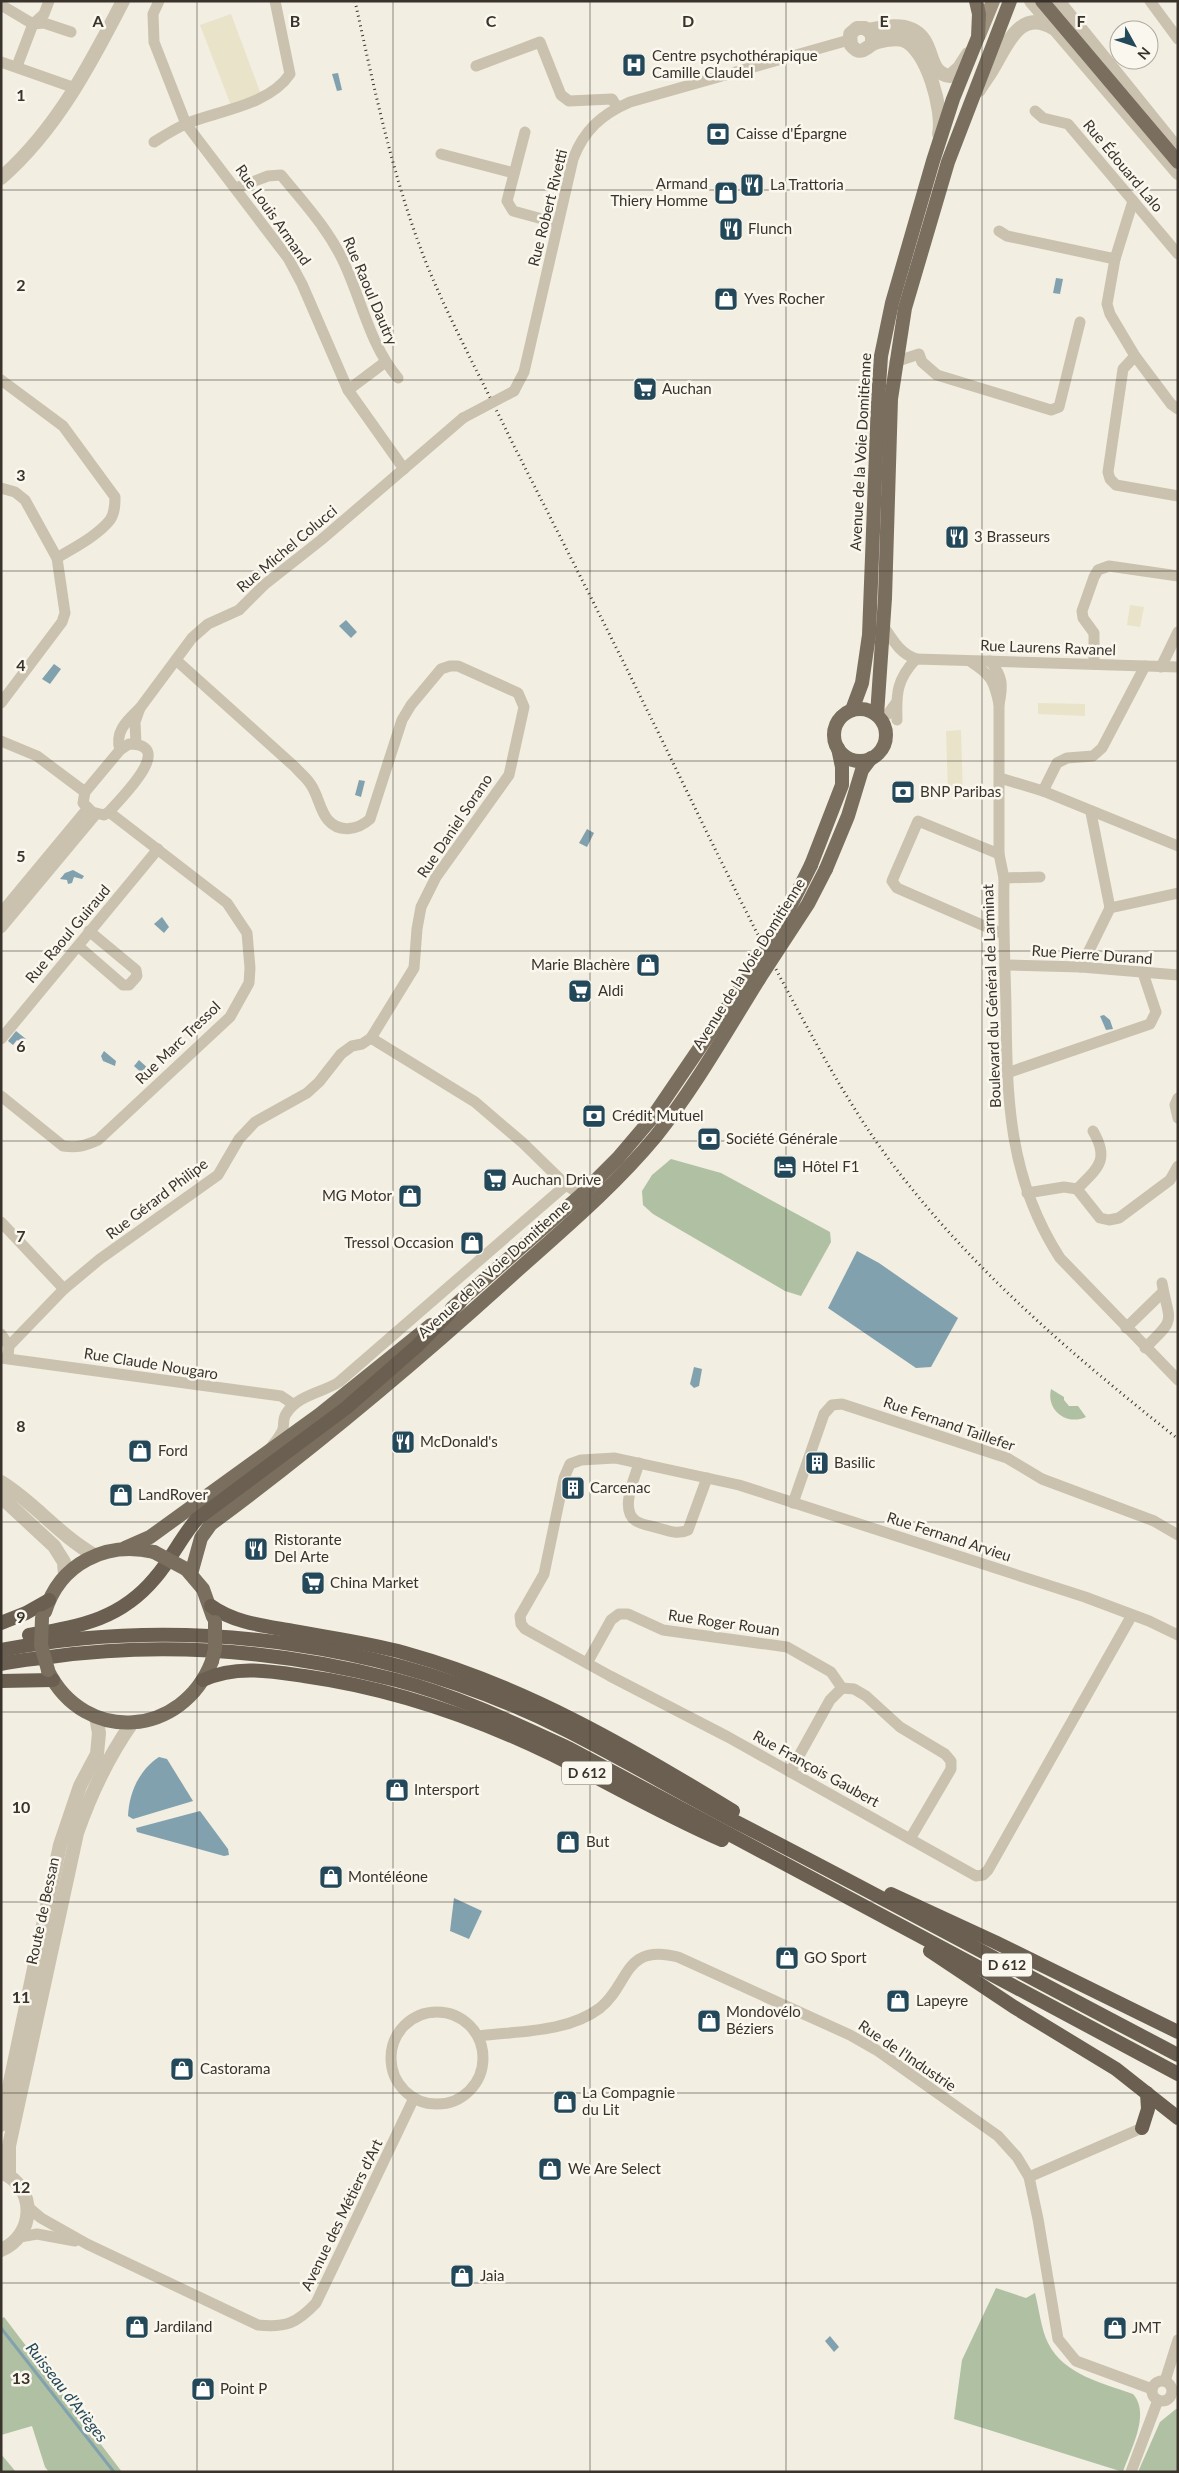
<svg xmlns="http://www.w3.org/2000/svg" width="1179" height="2473" viewBox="0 0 1179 2473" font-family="Lato,sans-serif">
	<rect width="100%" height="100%" fill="#f2eee1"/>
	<g fill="#afc1a2">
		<path d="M671,1159l50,14 109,59 1,10 -30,54 -16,-5 -132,-77 -10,-9 -1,-14 10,-16z"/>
		<path d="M1051,1389l13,8v3l5,6h9l8,11c-20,9 -40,-7 -35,-28z"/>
		<path d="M996,2288l30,10 9,-5c4,15 6,36 13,50 16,32 55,40 85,51 18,20 -3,56 -10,78l-169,-53 8,-59z"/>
		<path d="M4,2317l118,155h-73l-4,-5 -13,-41 -31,9v-116z"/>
		<path d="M1176,2409h2v63h-40l22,-50z"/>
		<path d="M1,2454l15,18h-15z"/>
	</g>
	<g fill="#e9e3ca">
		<path d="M231,14l31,83 -30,11 -32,-83z"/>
		<path d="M1130,605l14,2 -4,20 -13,-2z"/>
		<path d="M1038,703l47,1v12l-47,-2z"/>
		<path d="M961,730l1,35 1,33 -15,-6 -2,-61z"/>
	</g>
	<g fill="#82a1ae">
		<path d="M338,73l4,17 -5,1 -5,-17z"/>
		<path d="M1056,278l7,1 -3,15 -7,-1z"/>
		<path d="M346,620l11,12 -6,6 -12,-12z"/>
		<path d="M54,664l7,5 -11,15 -8,-5z"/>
		<path d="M359,780l6,1 -4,16 -6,-2z"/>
		<path d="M587,829l7,4 -7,14 -8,-4z"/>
		<path d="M73,870l11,6 -2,3 -8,-2 -2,6 -4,1 -1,-4 -7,-1 5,-6z"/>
		<path d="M162,917l7,10 -5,6 -10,-9z"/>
		<path d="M1104,1015l6,5 3,9 -7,1 -6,-14z"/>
		<path d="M16,1031l10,8 -4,5 -5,-4 -4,5 -5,-4z"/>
		<path d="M104,1051l12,10 -1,5 -12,-5 -2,-5z"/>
		<path d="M139,1060l12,11 -5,6 -12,-11z"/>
		<path d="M857,1251l22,12 79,55 -27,49 -15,1 -88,-60z"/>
		<path d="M694,1367l8,2 -3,17 -5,2 -4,-4z"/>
		<path d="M159,1757l8,2 26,42 -60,18 -5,-3c1,-23 11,-46 31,-59z"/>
		<path d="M200,1811l28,38 1,6 -5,1 -87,-24 -1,-4z"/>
		<path d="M454,1898l28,13 -13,28 -19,-8z"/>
		<path d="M830,2336l9,11 -5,5 -9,-11z"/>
	</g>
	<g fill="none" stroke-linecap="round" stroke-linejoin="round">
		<path stroke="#82a1ae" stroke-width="3" d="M1,2328l113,144"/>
		<g stroke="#cac2ae" stroke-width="11">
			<path d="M159,1l-6,13 1,28 32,82 102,134 14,26 46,106 56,79"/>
			<path d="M1150,1l28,38"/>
			<path d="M1,5l32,19 11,-1 27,9"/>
			<path d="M1,62l74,26"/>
			<path d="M17,66l16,-42 11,-10 5,-13"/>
			<path d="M476,66l64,-24 21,53 8,6 43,-2 5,8"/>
			<path d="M1035,111l8,7 25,6 110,130"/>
			<path d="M525,132l-18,69 6,10 44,12"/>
			<path d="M154,142c11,-7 22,-14 34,-19 33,-13 81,-18 102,-49l-15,-73"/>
			<path d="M441,154l73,19"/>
			<path d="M236,188l32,-12 13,-1c24,29 49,56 64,90 17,37 26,82 53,113"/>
			<path d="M1133,201l-18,58 -8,45 3,10 25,42 36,48 7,5"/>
			<path d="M999,231l8,5 108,23"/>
			<path d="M1135,356l-12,13 -15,103 2,7 6,6 62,11"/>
			<path d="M895,362l24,-8 3,8 15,13 114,35 8,-3 21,-85"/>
			<path d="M1,380l62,46 52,71c0,7 0,16 -5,23 -13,16 -35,27 -53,38"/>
			<path d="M348,390l36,-27"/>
			<path d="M514,391l10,-19 49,-213c11,-29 29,-45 57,-57l219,-62"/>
			<path d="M1,488l14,4 10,8 32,58 8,55 -3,9 -61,81"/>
			<path d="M884,627c10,15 16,26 32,32"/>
			<path d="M176,660l119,107c5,6 12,11 16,18 7,10 9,26 17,35 12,14 31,9 42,-1l32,-99 9,-15 30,-36 9,-3h8l60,27 6,14 -15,68 -73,102 -15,30 -4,22 -3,39 -43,70"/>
			<path d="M971,662c20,13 23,18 28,42 4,-18 4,-28 -9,-43"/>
			<path d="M1094,664v-31l-11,-15 -1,-7 12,-34 4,-7 11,-4 69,10"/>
			<path d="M1161,667l17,-35"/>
			<path d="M999,704v150l5,24c-1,43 1,86 2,129 1,92 2,171 54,251l118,122"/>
			<path d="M140,708l52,-70 16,-14 31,-14 25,-25 57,-45 142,-122"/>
			<path d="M880,718l8,-4 8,-11"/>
			<path d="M897,720c-1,-27 0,-41 19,-61l262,8"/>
			<path d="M1,741l36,15 48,36"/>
			<path d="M129,744c49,0 -10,56 -20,68l-5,3 -12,-3 -9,-9 2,-11 35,-42z"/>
			<path d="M120,750c-6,-19 8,-30 20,-42l-5,14 1,22"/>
			<path d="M1000,778l43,13 135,55"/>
			<path d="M1043,791l14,-28 10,-5 26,-2 9,-8 43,-82"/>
			<path d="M1091,813l19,95"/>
			<path d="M999,854l-81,-33 -26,60 5,7 106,46"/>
			<path d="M1004,878l36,-1"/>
			<path d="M1,913l87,-105"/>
			<path d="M1,928l95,-114"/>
			<path d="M78,946l45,39h6l8,-9 -1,-6 -47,-39"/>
			<path d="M1005,965l76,2 97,8"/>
			<path d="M1081,967l29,-59 68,-15"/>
			<path d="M1,1039l157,-190"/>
			<path d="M1007,1073l143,-49 6,-12 -13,-39"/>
			<path d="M1,1096l62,50c14,2 22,0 35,-6l132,-123 19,-34 1,-15 -3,-35 -20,-30 -118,-91"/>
			<path d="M1178,1098l-3,7 3,13"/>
			<path d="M1077,1189c21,-21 33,-29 16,-58"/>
			<path d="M1027,1193l37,-6 13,2 23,29 9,2 10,-2 51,-38 8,-14"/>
			<path d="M1,1222l63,67"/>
			<path d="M1126,1328l37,-36"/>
			<path d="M1,1334l8,12"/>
			<path d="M1145,1348c33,-32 24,-24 17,-65"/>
			<path d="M8,1357l1,-11 55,-57 36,-30 118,-84 21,-36 16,-17 52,-29 12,-11 22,-28 11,-8 10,-2 9,-6 104,64 48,41 43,42"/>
			<path d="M1,1358l280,38 12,8"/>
			<path d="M272,1446c4,-5 9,-11 11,-17 1,-5 0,-11 3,-15 11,-19 36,-21 53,-32l227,-197 15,10"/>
			<path d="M639,1463c-4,15 -20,47 -3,58 6,4 16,5 22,7 11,3 20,7 30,2l19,-52"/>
			<path d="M793,1503l31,-89 8,-9 10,-1 165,54 35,21 112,42 24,14"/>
			<path d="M1132,1615l-144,255 -5,5 -7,1 -248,-139 -118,-61 -85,-47 -4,-5 -1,-8 24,-42 20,-96 6,-14 11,-4 34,-2 124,27 346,112 64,24 29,14"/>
			<path d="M587,1663l24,-43 8,-6h9l35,16 124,17 44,25 11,16 12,1 12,7 34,31 45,27 6,7v8l-41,70"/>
			<path d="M790,1772l40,-72 12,-12"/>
			<circle cx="437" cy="2058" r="46"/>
			<path d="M479,2036c38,-5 88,-3 121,-28 30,-24 23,-65 78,-51l172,78 28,16 120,85 19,21 12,20 9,42 20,120 18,22 76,28"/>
			<path d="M1029,2177l113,-49"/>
			<path d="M28,2207l13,11 46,26 171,81c28,3 39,-2 58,-22l98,-205"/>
			<path d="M20,2237l17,-3 38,7"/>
			<path d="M1165,2381l13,-41"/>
			<circle cx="1162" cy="2391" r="10"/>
			<path d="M1131,2472l27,-72"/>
		</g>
		<g stroke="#cac2ae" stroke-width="14">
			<path d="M1031,1l147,172"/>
			<path d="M1058,1l120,149"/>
			<path d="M868,30c13,-2 30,-7 43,-1 26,11 14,44 39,47l9,-8 9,-14"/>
			<path d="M872,44v-10l-7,-6h-8l-7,6 1,11c9,11 13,4 22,-1 7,-4 23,-6 30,-4 24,8 41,72 36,94"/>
			<path d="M979,90c4,-7 9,-13 13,-20 14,-22 27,-63 61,-42"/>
			<path d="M1,178c55,-48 89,-113 122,-177"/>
			<path d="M1,1482c34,21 58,53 93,73"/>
			<path d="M1,1497l53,49 10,16 1,13"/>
			<path d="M1,2125l59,-280 20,-59 17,-32 2,-21 -3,-16"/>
			<path d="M9,2176v-30l68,-313c14,-40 31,-76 55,-110"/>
			<path d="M1,2250c34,-14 36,-62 2,-77"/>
		</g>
		<path stroke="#9e927f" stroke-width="14" d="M979,35l14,-34"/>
		<g stroke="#7a6e5e" stroke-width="14">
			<path d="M1042,1l136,161"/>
			<circle cx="860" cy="735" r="26"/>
			<path d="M852,710l10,-27 7,-48 9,-234 3,-45 11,-53 41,-142 20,-62 25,-62 1,-23 -3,-13"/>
			<path d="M877,715l8,-117 6,-199 14,-91 43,-146 62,-161"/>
			<path d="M811,865l31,-80v-18l-4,-19"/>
			<path d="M826,869l22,-53 14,-46 9,-12"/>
			<path d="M452,1308l129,-113 37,-37 34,-40 98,-144"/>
			<path d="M125,1548l25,-11 169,-122 112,-90"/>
			<path d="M186,1569l17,20 10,28"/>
			<path d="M191,1574l10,-36 10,-14c104,-77 203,-160 299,-247 50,-45 103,-89 146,-141 39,-49 70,-104 103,-157"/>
			<path d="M45,1612c15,-49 61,-71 109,-60"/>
			<path d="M48,1671c37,74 135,66 164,-10"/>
		</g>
		<g stroke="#6a5f50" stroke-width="14">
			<path d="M211,1606c23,17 55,20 82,25 38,7 76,12 112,22 119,33 224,94 328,158"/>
			<path d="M1,1623l25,-10 23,-13"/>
			<path d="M29,1635c51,-9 91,-15 126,-57 16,-18 26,-41 42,-59l149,-111 71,-62 43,-44"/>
			<path d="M1,1650c190,-36 394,-7 567,81 59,30 116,64 174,94 146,75 290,154 436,230"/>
			<path d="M1,1664c16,-4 33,-5 49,-7 115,-16 233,-6 346,23 59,15 116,42 172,68l610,326"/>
			<path d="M203,1680c33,-15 66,-9 101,-4 86,12 171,41 249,79 56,28 111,60 169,85"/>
			<path d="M1,1681l52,-1"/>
			<path d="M891,1894l104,48 183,90"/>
			<path d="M930,1951l84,56 102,62 62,49"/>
			<path d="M1142,2128l6,-19 -1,-16"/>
		</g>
		<path stroke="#39332c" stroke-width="3" stroke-dasharray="1 4" stroke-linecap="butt" d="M355,1c20,91 39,183 74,269 24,57 54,112 81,168 47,93 95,186 141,280 45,91 88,183 136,272 36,67 73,135 121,194 78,98 172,177 270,255"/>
		<path stroke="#cac2ae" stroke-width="11" d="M463,418l51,-27"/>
		<g stroke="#7a6e5e" stroke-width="14">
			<path d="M750,974l31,-49 30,-60"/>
			<path d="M759,979l49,-75 18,-35"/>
			<path d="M154,1552l30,16"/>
			<path d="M42,1618l-1,27 7,25"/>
			<path d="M212,1661l3,-12v-27"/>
		</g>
	</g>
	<path fill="none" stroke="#39332c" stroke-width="1" stroke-opacity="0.55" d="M197,1v2471M393,1v2471M590,1v2471M786,1v2471M982,1v2471M1,190h1177M1,380h1177M1,571h1177M1,761h1177M1,951h1177M1,1141h1177M1,1332h1177M1,1522h1177M1,1712h1177M1,1902h1177M1,2093h1177M1,2283h1177"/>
	<defs>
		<g id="hospital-square" transform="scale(1.25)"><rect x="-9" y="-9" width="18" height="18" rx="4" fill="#234859" stroke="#faf7ee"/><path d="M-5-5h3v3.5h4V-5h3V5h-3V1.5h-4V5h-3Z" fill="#fff"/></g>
		<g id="bank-square" transform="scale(1.25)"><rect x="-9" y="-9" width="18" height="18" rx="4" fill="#234859" stroke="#faf7ee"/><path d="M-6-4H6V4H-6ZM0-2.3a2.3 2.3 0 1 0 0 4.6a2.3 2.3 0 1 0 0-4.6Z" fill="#fff"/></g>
		<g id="restaurant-square" transform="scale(1.25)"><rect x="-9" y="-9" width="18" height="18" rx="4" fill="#234859" stroke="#faf7ee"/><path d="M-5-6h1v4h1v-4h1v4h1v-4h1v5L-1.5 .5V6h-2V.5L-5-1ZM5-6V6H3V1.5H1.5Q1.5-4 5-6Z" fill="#fff"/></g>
		<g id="shop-square" transform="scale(1.25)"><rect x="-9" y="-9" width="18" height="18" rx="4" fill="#234859" stroke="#faf7ee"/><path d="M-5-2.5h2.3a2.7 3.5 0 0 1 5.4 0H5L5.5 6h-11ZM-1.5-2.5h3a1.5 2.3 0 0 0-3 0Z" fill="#fff"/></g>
		<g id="supermarket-square" transform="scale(1.25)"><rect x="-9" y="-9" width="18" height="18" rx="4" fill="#234859" stroke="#faf7ee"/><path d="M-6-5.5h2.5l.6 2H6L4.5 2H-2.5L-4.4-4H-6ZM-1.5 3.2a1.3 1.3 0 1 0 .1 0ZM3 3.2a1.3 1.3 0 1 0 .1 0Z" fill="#fff"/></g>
		<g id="hotel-square" transform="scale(1.25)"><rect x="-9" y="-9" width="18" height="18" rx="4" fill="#234859" stroke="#faf7ee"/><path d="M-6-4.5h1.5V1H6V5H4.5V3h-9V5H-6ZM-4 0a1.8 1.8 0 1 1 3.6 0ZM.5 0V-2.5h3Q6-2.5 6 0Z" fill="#fff"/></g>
		<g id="building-square" transform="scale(1.25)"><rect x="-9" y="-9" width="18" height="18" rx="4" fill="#234859" stroke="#faf7ee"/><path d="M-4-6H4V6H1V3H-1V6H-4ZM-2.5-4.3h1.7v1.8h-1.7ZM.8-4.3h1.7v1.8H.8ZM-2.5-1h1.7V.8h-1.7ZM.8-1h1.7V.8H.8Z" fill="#fff"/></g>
	</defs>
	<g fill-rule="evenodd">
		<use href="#hospital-square" x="634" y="65"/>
		<use href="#bank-square" x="718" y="134"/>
		<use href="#restaurant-square" x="752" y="185"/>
		<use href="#shop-square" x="726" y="193"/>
		<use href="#restaurant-square" x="731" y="229"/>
		<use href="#shop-square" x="726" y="299"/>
		<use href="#supermarket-square" x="645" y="389"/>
		<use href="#restaurant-square" x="957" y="537"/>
		<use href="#bank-square" x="903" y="792"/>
		<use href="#shop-square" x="648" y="965"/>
		<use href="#supermarket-square" x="580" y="991"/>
		<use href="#bank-square" x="594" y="1116"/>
		<use href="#bank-square" x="709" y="1139"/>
		<use href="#hotel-square" x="785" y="1167"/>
		<use href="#supermarket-square" x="495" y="1180"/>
		<use href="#shop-square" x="410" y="1196"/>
		<use href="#shop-square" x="472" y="1243"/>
		<use href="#restaurant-square" x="403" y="1442"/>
		<use href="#shop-square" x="140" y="1451"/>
		<use href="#building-square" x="817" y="1463"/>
		<use href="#building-square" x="573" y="1488"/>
		<use href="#shop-square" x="121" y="1495"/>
		<use href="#restaurant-square" x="256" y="1549"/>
		<use href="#supermarket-square" x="313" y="1583"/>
		<use href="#shop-square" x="397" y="1790"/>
		<use href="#shop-square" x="568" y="1842"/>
		<use href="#shop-square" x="331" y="1877"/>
		<use href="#shop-square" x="787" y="1958"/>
		<use href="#shop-square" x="898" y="2001"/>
		<use href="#shop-square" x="709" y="2021"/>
		<use href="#shop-square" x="182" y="2069"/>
		<use href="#shop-square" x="565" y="2102"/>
		<use href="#shop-square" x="550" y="2169"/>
		<use href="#shop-square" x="462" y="2276"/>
		<use href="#shop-square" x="137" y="2327"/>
		<use href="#shop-square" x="1115" y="2328"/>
		<use href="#shop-square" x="203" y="2389"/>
	</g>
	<g text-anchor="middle" stroke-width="5" stroke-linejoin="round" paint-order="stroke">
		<g fill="#faf7ee" stroke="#736e66" stroke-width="1">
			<rect x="562" y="1761.5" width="50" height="23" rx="4"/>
			<rect x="982" y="1953.5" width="50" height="23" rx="4"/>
		</g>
		<g font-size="14" font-weight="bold" fill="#39332c">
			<text x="587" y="1778">D 612</text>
			<text x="1007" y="1970">D 612</text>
		</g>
		<g font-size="15" fill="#39332c" stroke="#faf7ee" text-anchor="start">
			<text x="652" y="61">Centre psychothérapique<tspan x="652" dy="17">Camille Claudel</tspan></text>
			<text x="736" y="139">Caisse d'Épargne</text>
			<text x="708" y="189" text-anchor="end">Armand<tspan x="708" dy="17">Thiery Homme</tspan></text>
			<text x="770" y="190">La Trattoria</text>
			<text x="748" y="234">Flunch</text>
			<text x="744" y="304">Yves Rocher</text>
			<text x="662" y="394">Auchan</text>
			<text x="974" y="542">3 Brasseurs</text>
			<text x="920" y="797">BNP Paribas</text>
			<text x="630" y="970" text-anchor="end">Marie Blachère</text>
			<text x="598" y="996">Aldi</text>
			<text x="612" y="1121">Crédit Mutuel</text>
			<text x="726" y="1144">Société Générale</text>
			<text x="802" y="1172">Hôtel F1</text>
			<text x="512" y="1185">Auchan Drive</text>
			<text x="392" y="1201" text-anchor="end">MG Motor</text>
			<text x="454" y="1248" text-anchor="end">Tressol Occasion</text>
			<text x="420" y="1447">McDonald's</text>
			<text x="158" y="1456">Ford</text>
			<text x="834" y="1468">Basilic</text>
			<text x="590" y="1493">Carcenac</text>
			<text x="138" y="1500">LandRover</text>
			<text x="274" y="1545">Ristorante<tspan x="274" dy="17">Del Arte</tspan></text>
			<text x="330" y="1588">China Market</text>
			<text x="414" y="1795">Intersport</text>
			<text x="586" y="1847">But</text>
			<text x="348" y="1882">Montéléone</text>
			<text x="804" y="1963">GO Sport</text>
			<text x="916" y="2006">Lapeyre</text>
			<text x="726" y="2017">Mondovélo<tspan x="726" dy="17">Béziers</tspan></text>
			<text x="200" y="2074">Castorama</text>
			<text x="582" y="2098">La Compagnie<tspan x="582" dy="17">du Lit</tspan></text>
			<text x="568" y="2174">We Are Select</text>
			<text x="480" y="2281">Jaia</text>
			<text x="154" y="2332">Jardiland</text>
			<text x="1132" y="2333">JMT</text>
			<text x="220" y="2394">Point P</text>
		</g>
		<g font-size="15" fill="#39332c" stroke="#faf7ee">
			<text transform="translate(1123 166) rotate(50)" y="5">Rue Édouard Lalo</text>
			<text transform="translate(548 208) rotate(-76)" y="5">Rue Robert Rivetti</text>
			<text transform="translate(273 215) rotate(55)" y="5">Rue Louis Armand</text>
			<text transform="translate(370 291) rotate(67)" y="5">Rue Raoul Dautry</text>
			<text transform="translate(861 452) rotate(-87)" y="5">Avenue de la Voie Domitienne</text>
			<text transform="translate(287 549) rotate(-40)" y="5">Rue Michel Colucci</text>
			<text transform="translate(1048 648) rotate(2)" y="5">Rue Laurens Ravanel</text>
			<text transform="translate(455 826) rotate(-56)" y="5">Rue Daniel Sorano</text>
			<text transform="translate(68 934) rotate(-50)" y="5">Rue Raoul Guiraud</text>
			<text transform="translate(1092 955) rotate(4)" y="5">Rue Pierre Durand</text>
			<text transform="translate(749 964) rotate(-58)" y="5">Avenue de la Voie Domitienne</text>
			<text transform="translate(992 996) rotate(-92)" y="5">Boulevard du Général de Larminat</text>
			<text transform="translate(178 1043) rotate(-44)" y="5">Rue Marc Tressol</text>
			<text transform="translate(157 1199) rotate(-37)" y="5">Rue Gérard Philipe</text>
			<text transform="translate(494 1269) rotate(-42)" y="5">Avenue de la Voie Domitienne</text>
			<text transform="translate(151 1364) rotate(9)" y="5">Rue Claude Nougaro</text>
			<text transform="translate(949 1424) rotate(19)" y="5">Rue Fernand Taillefer</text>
			<text transform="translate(949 1537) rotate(18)" y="5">Rue Fernand Arvieu</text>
			<text transform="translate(724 1623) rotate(8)" y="5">Rue Roger Rouan</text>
			<text transform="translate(816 1769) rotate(29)" y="5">Rue François Gaubert</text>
			<text transform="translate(43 1911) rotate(-78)" y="5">Route de Bessan</text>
			<text transform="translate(907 2056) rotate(34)" y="5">Rue de l'Industrie</text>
			<text transform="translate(342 2215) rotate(-64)" y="5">Avenue des Métiers d'Art</text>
		</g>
		<g font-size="16" font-style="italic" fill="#234859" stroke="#faf7ee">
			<text transform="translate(67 2392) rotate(52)" y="6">Ruisseau d'Arièges</text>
		</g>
	</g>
	<g font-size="16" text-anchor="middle" font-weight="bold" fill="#39332c" stroke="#faf7ee" stroke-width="5" stroke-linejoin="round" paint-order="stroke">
		<text x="98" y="27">A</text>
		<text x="295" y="27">B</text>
		<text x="491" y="27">C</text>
		<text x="688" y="27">D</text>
		<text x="884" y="27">E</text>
		<text x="1081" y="27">F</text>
		<text x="21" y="101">1</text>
		<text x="21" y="291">2</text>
		<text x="21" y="481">3</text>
		<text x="21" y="671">4</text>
		<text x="21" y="862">5</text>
		<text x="21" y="1052">6</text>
		<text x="21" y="1242">7</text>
		<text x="21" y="1432">8</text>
		<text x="21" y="1623">9</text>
		<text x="21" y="1813">10</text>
		<text x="21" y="2003">11</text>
		<text x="21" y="2193">12</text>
		<text x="21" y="2384">13</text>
	</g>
	<rect width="1179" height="2473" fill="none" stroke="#39332c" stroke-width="5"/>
	<g transform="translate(1134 45) rotate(130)"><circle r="24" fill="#faf7ee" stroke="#ada9a0"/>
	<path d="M0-4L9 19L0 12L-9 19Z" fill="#234859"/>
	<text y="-8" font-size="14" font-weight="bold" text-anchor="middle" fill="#39332c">N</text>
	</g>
</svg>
